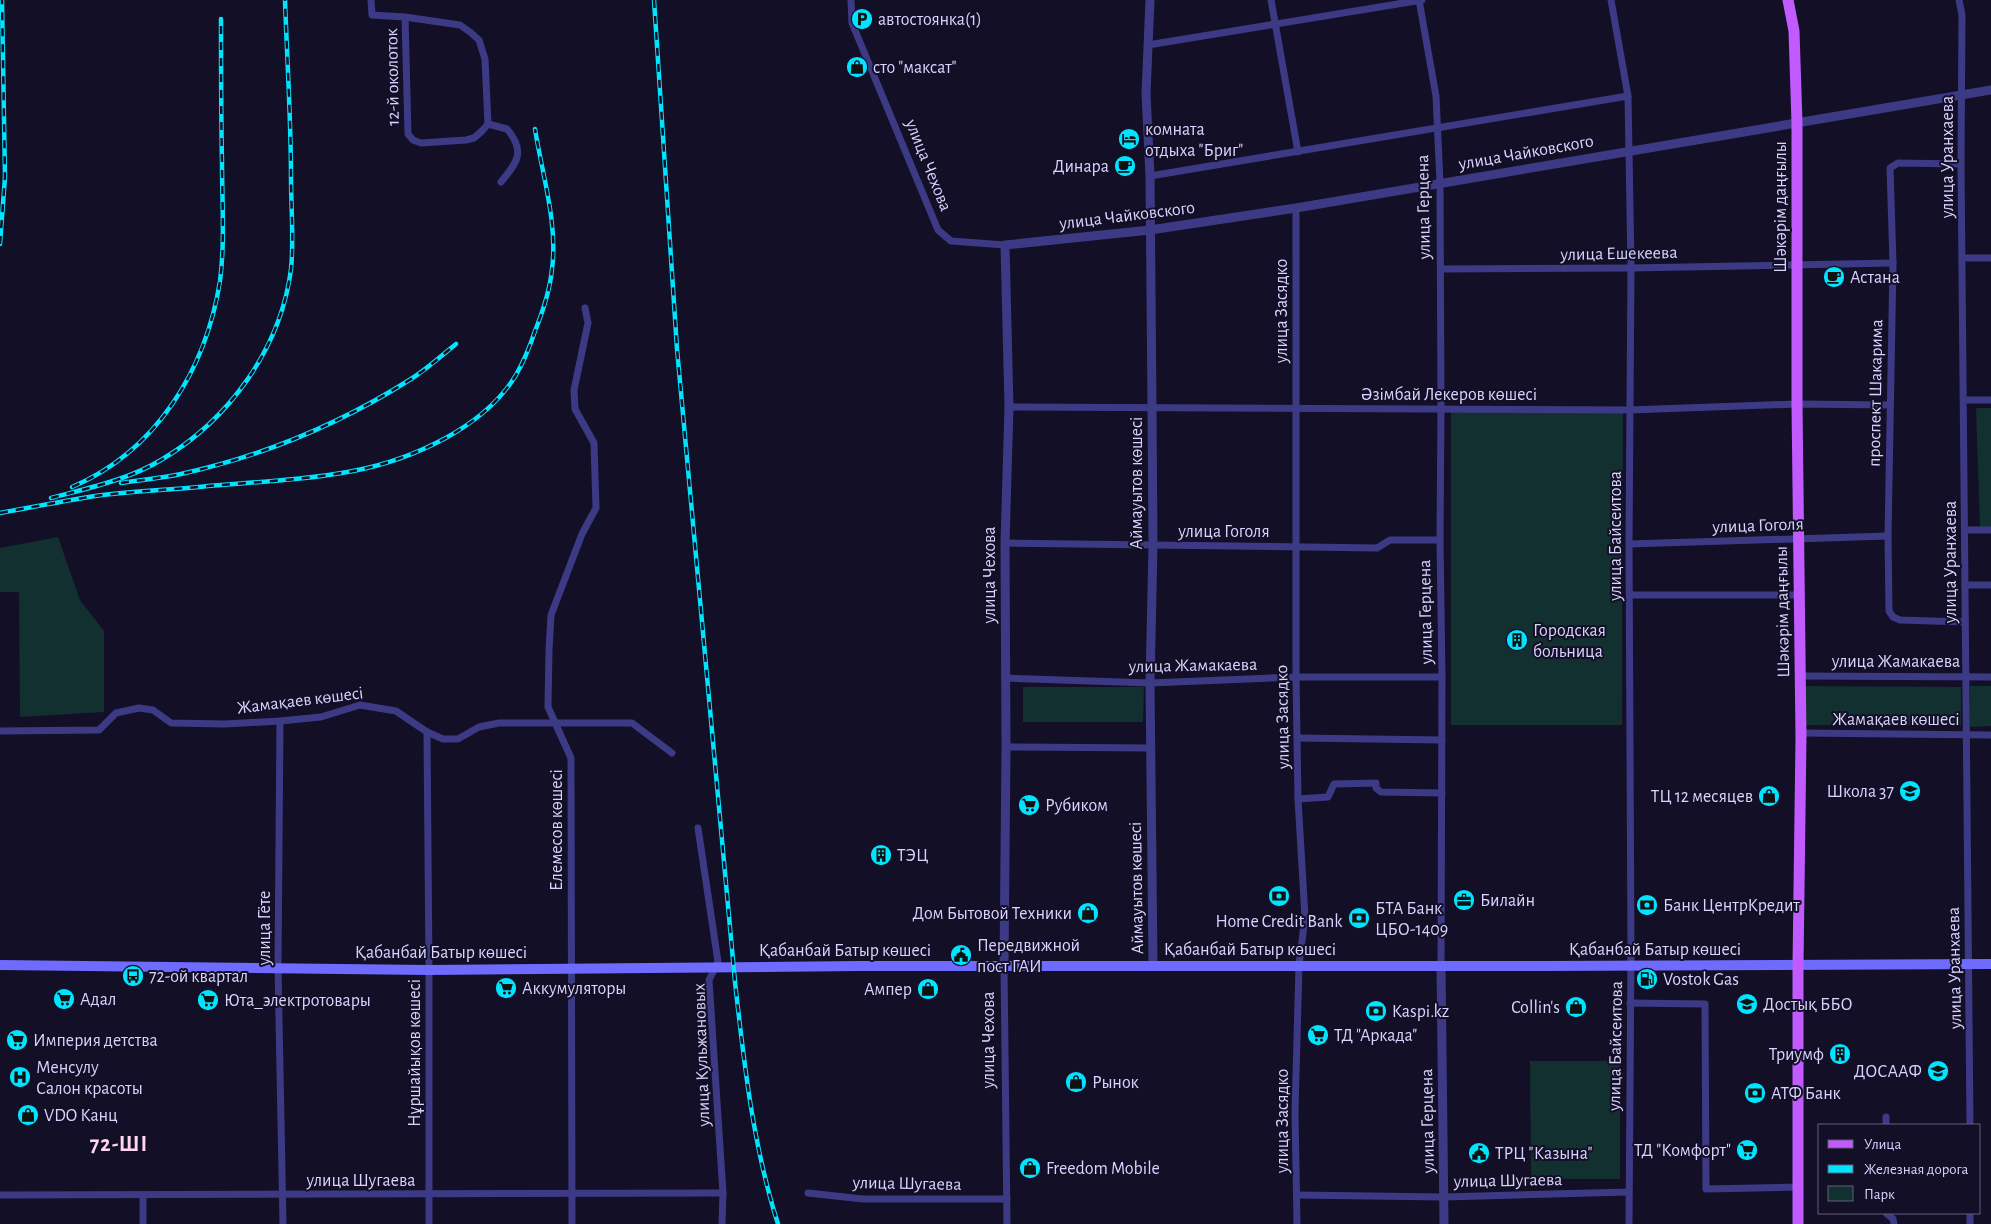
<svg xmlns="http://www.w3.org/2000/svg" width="1991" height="1224" viewBox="0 0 1991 1224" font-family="'Alegreya Sans',sans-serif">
	<rect width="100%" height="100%" fill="#130f26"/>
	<g fill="#12302f">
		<path d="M1976,408h15v120l-11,1z"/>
		<path d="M1451,410h172l-1,315h-171z"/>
		<path d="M58,537l22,63 24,31v81l-84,5 -1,-125h-19v-44z"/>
		<path d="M1806,686l155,1v39l-155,-1z"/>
		<path d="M1970,686h21v40l-21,1z"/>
		<path d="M1023,687h121l-1,35h-120z"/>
		<path d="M1530,1061h90v118h-89z"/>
	</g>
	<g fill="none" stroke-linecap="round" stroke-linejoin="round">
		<g stroke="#3d3a85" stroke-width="7">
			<path d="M371,0l1,15 33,2 55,8 10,7 9,8 6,19 3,65 -6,7 -8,7 -8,2 -45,3 -8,-3 -5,-6 -3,-117"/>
			<path d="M851,0l1,23 86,207 13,11 54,4"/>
			<path d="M1271,0l27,152"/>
			<path d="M1419,0l17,96 4,87 1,227 -1,130 2,137 -1,288"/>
			<path d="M1611,0l17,96 1,55 2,117 -2,276 2,408 -2,272"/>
			<path d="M1959,0l3,15 -1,149 9,961"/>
			<path d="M1148,45l274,-45"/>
			<path d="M488,124l19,5c19,22 10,34 -6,53"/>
			<path d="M1961,164l-63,-1 -8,5 3,95 -5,273 1,75 4,6 7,3 65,2"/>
			<path d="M1150,176l478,-80"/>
			<path d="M1296,208v469l2,122 7,118 -6,48 -4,147 2,112"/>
			<path d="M1962,258h29"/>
			<path d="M1441,269l190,-1 262,-5"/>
			<path d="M1964,400h27"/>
			<path d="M1009,407l621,3 167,-6 93,1"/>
			<path d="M1966,530h25"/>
			<path d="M1005,543l372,5 13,-8h50"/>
			<path d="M1629,544l259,-8"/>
			<path d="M1965,585h26"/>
			<path d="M1630,595h170"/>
			<path d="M1801,676l190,1"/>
			<path d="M1005,678l145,5 146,-6h146"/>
			<path d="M280,721l-2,246 5,257"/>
			<path d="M0,731l99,-1 17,-17 23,-5 14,2 18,13 54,1 55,-3 41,-4 39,-12 36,6 31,21 16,7h15l21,-12 20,-4h133l40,30"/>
			<path d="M427,732l2,238v254"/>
			<path d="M1801,733l190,2"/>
			<path d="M1298,738l144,2"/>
			<path d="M1006,747l145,1"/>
			<path d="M1298,799l30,-2 6,-13 42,-1v5l5,4 61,1"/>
			<path d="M698,828l20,134 -9,18 14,213 -1,31"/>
			<path d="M1004,966l3,258"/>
			<path d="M1630,1003l75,1 1,185 92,-2"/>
			<path d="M1886,1117v8"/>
			<path d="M808,1193l55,6h144"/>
			<path d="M0,1195l723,-2"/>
			<path d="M1297,1195l147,2 184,-5"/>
			<path d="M143,1196v28"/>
			<path d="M1886,1213l7,6 1,5"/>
			<path d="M572,1224l-1,-466 -23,-51 1,-57 2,-35 31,-81 14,-26 -2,-65 -19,-34 -1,-19 14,-67 -3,-15"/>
			<path d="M1970,1224v-11"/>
		</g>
		<g stroke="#3d3a85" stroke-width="9">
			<path d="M1150,0l-4,94 4,82 2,231 1,139 -3,137 3,282"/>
			<path d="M1441,965l3,259"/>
			<path d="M1004,966l2,-219 -1,-204 4,-136 -4,-162 145,-15 146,-22 695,-118"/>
		</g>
		<path stroke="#6f6bff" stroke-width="10" d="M0,965l429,5 430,-4h685l447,-2"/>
		<path stroke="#c25bff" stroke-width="11" d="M1788,0l6,31 3,92v281l4,333 -3,229v258"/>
		<g stroke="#00e5ff" stroke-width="4.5">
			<g id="rail">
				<path d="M654,0l23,349 58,633c9,81 18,164 43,242"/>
				<path d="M0,244l5,-67 -3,-177"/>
				<path d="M121,483c20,-3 40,-5 60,-9 82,-18 159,-50 230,-95 16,-10 30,-23 45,-35"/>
				<path d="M72,487c85,-36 134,-118 148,-206 5,-38 2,-79 2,-118 -1,-48 -1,-96 -1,-144"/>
				<path d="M51,498c37,-10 77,-18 110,-38 68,-40 120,-112 130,-191 3,-27 0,-63 0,-91 0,-59 -4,-119 -6,-178"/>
				<path d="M0,513c32,-6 64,-12 95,-17 38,-5 76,-6 113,-10 48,-4 97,-6 145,-15 58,-11 131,-43 163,-96 8,-14 14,-29 19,-44 8,-20 15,-41 17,-62 6,-46 -10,-95 -17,-140"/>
			</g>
		</g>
		<use href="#rail" stroke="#130f26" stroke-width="2.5" stroke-dasharray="8" stroke-linecap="butt"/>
	</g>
	<defs>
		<g id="parking-disc" transform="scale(1.125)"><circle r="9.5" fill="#00e5ff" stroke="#130f26"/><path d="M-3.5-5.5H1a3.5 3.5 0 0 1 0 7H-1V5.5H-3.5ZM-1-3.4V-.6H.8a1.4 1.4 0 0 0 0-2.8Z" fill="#111"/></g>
		<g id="shop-disc" transform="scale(1.125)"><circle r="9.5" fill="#00e5ff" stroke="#130f26"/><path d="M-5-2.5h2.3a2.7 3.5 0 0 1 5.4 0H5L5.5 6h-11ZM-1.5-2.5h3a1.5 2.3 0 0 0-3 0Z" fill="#111"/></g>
		<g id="hotel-disc" transform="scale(1.125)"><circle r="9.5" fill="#00e5ff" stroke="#130f26"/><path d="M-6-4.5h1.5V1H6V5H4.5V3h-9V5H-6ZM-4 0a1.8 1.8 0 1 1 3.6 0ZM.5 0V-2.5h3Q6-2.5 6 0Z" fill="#111"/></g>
		<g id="cafe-disc" transform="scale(1.125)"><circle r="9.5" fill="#00e5ff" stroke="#130f26"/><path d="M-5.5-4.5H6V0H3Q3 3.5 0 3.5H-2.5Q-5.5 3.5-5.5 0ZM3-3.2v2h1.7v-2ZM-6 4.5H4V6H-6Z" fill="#111"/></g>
		<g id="building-disc" transform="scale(1.125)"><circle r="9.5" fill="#00e5ff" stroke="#130f26"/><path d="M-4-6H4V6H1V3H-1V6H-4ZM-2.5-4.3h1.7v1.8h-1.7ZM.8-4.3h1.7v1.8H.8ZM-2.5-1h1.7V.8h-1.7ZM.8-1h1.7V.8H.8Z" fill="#111"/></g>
		<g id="school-disc" transform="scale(1.125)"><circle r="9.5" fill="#00e5ff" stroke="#130f26"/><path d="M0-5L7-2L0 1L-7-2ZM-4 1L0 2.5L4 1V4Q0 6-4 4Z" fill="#111"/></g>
		<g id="supermarket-disc" transform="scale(1.125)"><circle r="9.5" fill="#00e5ff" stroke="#130f26"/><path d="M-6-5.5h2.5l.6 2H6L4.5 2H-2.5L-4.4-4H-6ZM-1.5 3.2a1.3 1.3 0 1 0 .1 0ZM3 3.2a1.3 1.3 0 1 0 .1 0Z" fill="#111"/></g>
		<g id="bank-disc" transform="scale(1.125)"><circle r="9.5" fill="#00e5ff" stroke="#130f26"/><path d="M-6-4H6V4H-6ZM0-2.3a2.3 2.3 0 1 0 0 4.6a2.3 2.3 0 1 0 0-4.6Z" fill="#111"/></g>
		<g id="office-disc" transform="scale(1.125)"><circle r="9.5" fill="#00e5ff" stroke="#130f26"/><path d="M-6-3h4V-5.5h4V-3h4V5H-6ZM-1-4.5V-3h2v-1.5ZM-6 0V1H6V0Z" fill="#111"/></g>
		<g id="civic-disc" transform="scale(1.125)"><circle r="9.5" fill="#00e5ff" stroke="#130f26"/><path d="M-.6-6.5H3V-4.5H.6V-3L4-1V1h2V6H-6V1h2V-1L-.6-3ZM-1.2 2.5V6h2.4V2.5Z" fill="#111"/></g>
		<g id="bus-disc" transform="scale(1.125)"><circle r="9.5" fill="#00e5ff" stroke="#130f26"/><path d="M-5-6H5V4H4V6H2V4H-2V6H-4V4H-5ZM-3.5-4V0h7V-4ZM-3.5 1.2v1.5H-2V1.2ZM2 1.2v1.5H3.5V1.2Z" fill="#111"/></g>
		<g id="fuel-disc" transform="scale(1.125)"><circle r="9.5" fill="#00e5ff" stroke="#130f26"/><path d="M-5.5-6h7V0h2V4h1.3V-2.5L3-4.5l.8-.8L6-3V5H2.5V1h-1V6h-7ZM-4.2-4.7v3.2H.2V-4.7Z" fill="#111"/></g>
		<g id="hospital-disc" transform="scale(1.125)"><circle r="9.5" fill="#00e5ff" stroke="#130f26"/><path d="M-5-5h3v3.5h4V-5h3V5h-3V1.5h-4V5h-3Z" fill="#111"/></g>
	</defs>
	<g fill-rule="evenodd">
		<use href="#parking-disc" x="862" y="19"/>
		<use href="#shop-disc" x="857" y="67"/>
		<use href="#hotel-disc" x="1129" y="139"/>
		<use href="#cafe-disc" x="1125" y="166"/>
		<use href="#cafe-disc" x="1834" y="277"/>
		<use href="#building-disc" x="1517" y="640"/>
		<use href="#school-disc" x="1910" y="791"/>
		<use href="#shop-disc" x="1769" y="796"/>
		<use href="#supermarket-disc" x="1029" y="805"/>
		<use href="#building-disc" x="881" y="855"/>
		<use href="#bank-disc" x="1279" y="896"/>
		<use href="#office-disc" x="1464" y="900"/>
		<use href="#bank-disc" x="1647" y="905"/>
		<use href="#shop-disc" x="1088" y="913"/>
		<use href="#bank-disc" x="1359" y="918"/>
		<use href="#civic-disc" x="961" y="955"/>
		<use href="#bus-disc" x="133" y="976"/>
		<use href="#fuel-disc" x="1647" y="979"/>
		<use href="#supermarket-disc" x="506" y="988"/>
		<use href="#shop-disc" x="928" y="989"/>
		<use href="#supermarket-disc" x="64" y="999"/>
		<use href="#supermarket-disc" x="208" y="1000"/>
		<use href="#school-disc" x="1747" y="1004"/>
		<use href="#shop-disc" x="1576" y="1007"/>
		<use href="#bank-disc" x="1376" y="1011"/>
		<use href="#supermarket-disc" x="1318" y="1035"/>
		<use href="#supermarket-disc" x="17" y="1040"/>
		<use href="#building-disc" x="1840" y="1054"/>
		<use href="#school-disc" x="1938" y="1071"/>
		<use href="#hospital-disc" x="20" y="1077"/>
		<use href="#shop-disc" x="1076" y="1082"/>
		<use href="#bank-disc" x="1755" y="1093"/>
		<use href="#shop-disc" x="28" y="1115"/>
		<use href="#supermarket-disc" x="1747" y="1150"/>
		<use href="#civic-disc" x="1479" y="1153"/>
		<use href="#shop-disc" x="1030" y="1168"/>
	</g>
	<g text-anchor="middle" stroke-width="4" stroke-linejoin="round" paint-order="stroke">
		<g font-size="18" fill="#d9d4ff" stroke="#130f26" text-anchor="start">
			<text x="878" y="25">автостоянка(1)</text>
			<text x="873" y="73">сто "максат"</text>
			<text x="1145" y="135">комната<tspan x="1145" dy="21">отдыха "Бриг"</tspan></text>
			<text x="1109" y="172" text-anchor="end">Динара</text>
			<text x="1850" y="283">Астана</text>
			<text x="1533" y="636">Городская<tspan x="1533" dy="21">больница</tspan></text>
			<text x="1894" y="797" text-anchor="end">Школа 37</text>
			<text x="1753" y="802" text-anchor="end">ТЦ 12 месяцев</text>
			<text x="1045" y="811">Рубиком</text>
			<text x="897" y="861">ТЭЦ</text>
			<text x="1480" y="906">Билайн</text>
			<text x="1663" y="911">Банк ЦентрКредит</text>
			<text x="1375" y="914">БТА Банк<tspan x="1375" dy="21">ЦБО-1409</tspan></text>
			<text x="1072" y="919" text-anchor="end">Дом Бытовой Техники</text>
			<text x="1279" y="927" text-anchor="middle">Home Credit Bank</text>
			<text x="977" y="951">Передвижной<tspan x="977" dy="21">пост ГАИ</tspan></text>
			<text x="149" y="982">72-ой квартал</text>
			<text x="1663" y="985">Vostok Gas</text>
			<text x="522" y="994">Аккумуляторы</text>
			<text x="912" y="995" text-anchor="end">Ампер</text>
			<text x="80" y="1005">Адал</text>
			<text x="224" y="1006">Юта_электротовары</text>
			<text x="1763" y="1010">Достық ББО</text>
			<text x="1560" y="1013" text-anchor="end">Collin's</text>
			<text x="1392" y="1017">Kaspi.kz</text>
			<text x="1334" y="1041">ТД "Аркада"</text>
			<text x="33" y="1046">Империя детства</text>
			<text x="1824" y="1060" text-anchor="end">Триумф</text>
			<text x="36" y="1073">Менсулу<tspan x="36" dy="21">Салон красоты</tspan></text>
			<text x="1922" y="1077" text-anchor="end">ДОСААФ</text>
			<text x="1092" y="1088">Рынок</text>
			<text x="1771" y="1099">АТФ Банк</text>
			<text x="44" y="1121">VDO Канц</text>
			<text x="1731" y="1156" text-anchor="end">ТД "Комфорт"</text>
			<text x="1495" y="1159">ТРЦ "Казына"</text>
			<text x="1046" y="1174">Freedom Mobile</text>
		</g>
		<g font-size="18" fill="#d9d4ff" stroke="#130f26">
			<text transform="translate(392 77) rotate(-91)" y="6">12-й околоток</text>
			<text transform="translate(1526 152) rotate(-10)" y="6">улица Чайковского</text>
			<text transform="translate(1947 157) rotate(-90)" y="6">улица Уранхаева</text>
			<text transform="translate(929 165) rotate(68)" y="6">улица Чехова</text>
			<text transform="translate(1423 207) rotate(-91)" y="6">улица Герцена</text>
			<text transform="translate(1780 207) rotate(-90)" y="6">Шәкәрім даңғылы</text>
			<text transform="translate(1127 215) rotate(-7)" y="6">улица Чайковского</text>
			<text transform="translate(1619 253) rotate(-1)" y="6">улица Ешекеева</text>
			<text transform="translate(1281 311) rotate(-90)" y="6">улица Засядко</text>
			<text transform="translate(1875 393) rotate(-89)" y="6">проспект Шакарима</text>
			<text x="1449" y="400">Әзімбай Лекеров көшесі</text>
			<text transform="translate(1136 483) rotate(-90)" y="6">Аймауытов көшесі</text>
			<text transform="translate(1758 525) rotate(-2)" y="6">улица Гоголя</text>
			<text x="1224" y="537">улица Гоголя</text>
			<text transform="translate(1615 536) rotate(-90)" y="6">улица Байсеитова</text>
			<text transform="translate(1950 562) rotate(-90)" y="6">улица Уранхаева</text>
			<text transform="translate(989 575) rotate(-90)" y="6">улица Чехова</text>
			<text transform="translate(1425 612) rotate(-91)" y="6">улица Герцена</text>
			<text transform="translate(1782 612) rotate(-91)" y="6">Шәкәрім даңғылы</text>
			<text x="1896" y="667">улица Жамакаева</text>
			<text transform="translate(1193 665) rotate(-1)" y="6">улица Жамакаева</text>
			<text transform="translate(300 700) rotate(-7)" y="6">Жамақаев көшесі</text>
			<text transform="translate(1282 717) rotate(-91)" y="6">улица Засядко</text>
			<text x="1896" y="725">Жамақаев көшесі</text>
			<text transform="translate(556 830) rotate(-90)" y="6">Елемесов көшесі</text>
			<text transform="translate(1136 888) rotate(-91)" y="6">Аймауытов көшесі</text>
			<text transform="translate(264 928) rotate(-90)" y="6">улица Гёте</text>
			<text x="1250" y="955">Қабанбай Батыр көшесі</text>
			<text x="1655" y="955">Қабанбай Батыр көшесі</text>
			<text x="845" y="956">Қабанбай Батыр көшесі</text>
			<text x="441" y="958">Қабанбай Батыр көшесі</text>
			<text transform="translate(1954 968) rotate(-91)" y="6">улица Уранхаева</text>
			<text transform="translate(988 1040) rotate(-90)" y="6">улица Чехова</text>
			<text transform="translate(1615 1046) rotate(-89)" y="6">улица Байсеитова</text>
			<text transform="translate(414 1053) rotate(-90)" y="6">Нұршайықов көшесі</text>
			<text transform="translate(701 1055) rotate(-92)" y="6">улица Кульжановых</text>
			<text transform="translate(1282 1121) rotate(-90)" y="6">улица Засядко</text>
			<text transform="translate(1427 1121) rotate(-91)" y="6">улица Герцена</text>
			<text x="361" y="1186">улица Шугаева</text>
			<text transform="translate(1508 1180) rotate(-1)" y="6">улица Шугаева</text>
			<text transform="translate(907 1183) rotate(1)" y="6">улица Шугаева</text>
		</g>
		<g font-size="22" font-weight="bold" letter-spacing="1" fill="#ffd6f0" stroke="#130f26">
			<text x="119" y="1151">72-ШІ</text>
		</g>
	</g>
	<rect x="1818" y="1124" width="162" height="90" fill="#130f26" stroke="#625e7d"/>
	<rect x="1828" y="1140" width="25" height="8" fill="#c25bff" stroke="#625e7d"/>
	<text x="1864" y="1149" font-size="15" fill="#d9d4ff">Улица</text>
	<rect x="1828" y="1165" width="25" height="8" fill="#00e5ff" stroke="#625e7d"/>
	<text x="1864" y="1174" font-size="15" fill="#d9d4ff">Железная дорога</text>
	<rect x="1828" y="1186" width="25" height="15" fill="#12302f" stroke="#625e7d"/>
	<text x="1864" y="1199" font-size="15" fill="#d9d4ff">Парк</text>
</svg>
